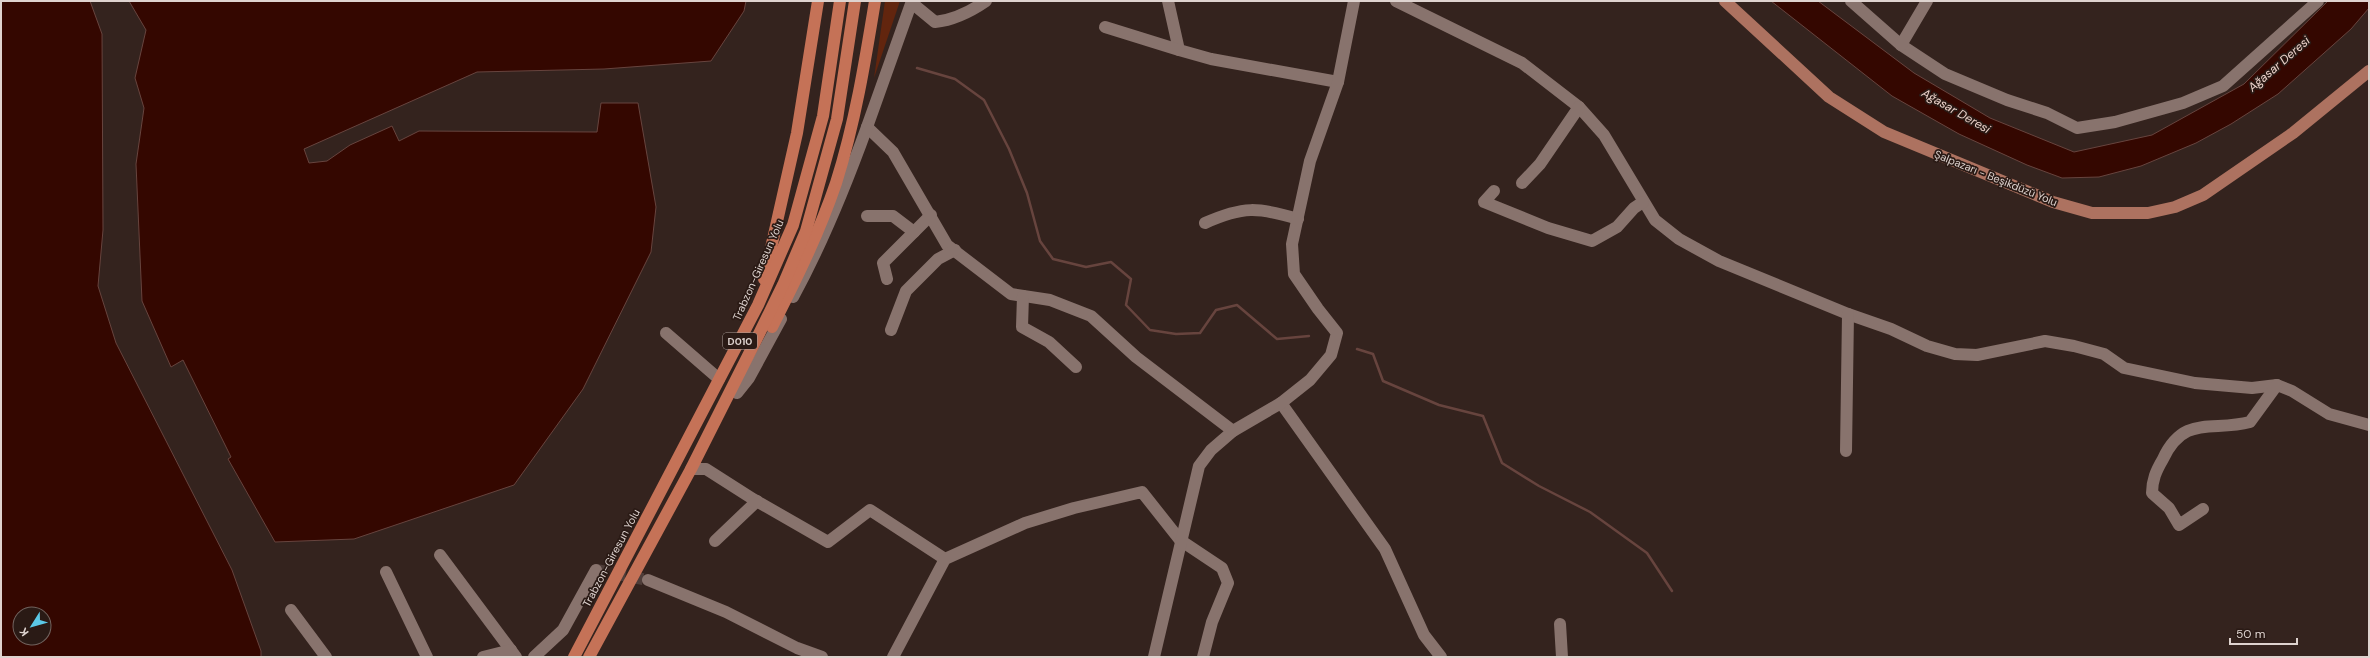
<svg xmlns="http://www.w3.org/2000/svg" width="2370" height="658" viewBox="0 0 2370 658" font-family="'DM Sans',sans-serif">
	<rect width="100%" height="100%" fill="#34231e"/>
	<path fill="#62250e" d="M885,1h15l-26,77z"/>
	<g fill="#340700" stroke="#67443e" fill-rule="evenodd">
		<path d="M1,1h89l12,33 1,196 -5,56 18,57 116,227 29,81v6h-260zM20,614h24v24h-24z"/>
		<path d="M129,1h617l-2,10 -33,50 -107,8 -127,3 -173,77 5,14 18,-2 23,-16 42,-19 7,15 20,-10 178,1 4,-29h37l18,104 -5,45 -68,137 -69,96 -160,54 -79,3 -47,-83 3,-2 -48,-97 -12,7 -29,-66 -6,-137 8,-56 -9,-30 11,-48z"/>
		<path d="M1771,1h47l96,72 76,45 84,34 78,-17 92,-51 84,-83h41v7l-18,21 -73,65 -47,30 -35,19 -55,23 -42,11 -37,1 -35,-13 -68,-31 -67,-38z"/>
	</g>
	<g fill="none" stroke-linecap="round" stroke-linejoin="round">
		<g stroke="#67443e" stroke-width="2.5">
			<path d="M917,68l38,11 29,21 25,49 18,44 13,48 13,18 33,8 25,-5 20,17 -5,26 24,25 26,4 24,-1 16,-23 21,-5 40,34 32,-3"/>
			<path d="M1357,349l16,5 10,27 56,24 44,11 19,47 37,23 51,26 57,41 25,38"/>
		</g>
		<path stroke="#4e3d39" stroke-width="12" stroke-dasharray="12 6" stroke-linecap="butt" d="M596,570l52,10"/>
		<g stroke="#88736d" stroke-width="12">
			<path d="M912,1l-45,126 26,25 54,93 64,49 39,6 41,16 45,41 97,74"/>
			<path d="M1168,1l11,49 32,9 127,23"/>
			<path d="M1396,1l126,62 57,44 25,28 51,85 24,19 40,22 129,53 43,15 36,17 28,8 22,1 68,-14 29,5 30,8 20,14 71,15 57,5 25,-3 15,6 37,23 40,11"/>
			<path d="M1851,1l50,44 44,29 62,26 40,13 30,15 38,-6 68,-19 40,-17 95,-85"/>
			<path d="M912,3l23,19c19,-2 35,-10 51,-21"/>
			<path d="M1105,27l74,23"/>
			<path d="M1901,45l26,-44"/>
			<path d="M1522,183l18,-19 39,-57"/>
			<path d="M1494,191l-10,11 64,26 44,13 25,-14 17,-19 9,-6"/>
			<path d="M867,216h26l21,16"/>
			<path d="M1205,223c38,-17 53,-16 93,-4"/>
			<path d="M887,279l-4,-16 48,-48"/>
			<path d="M1023,296l-1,31 27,15 27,25"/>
			<path d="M793,297c29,-53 53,-112 74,-170"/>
			<path d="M891,330l15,-39 32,-32 17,-9"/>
			<path d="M666,333l53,46"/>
			<path d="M737,393l12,-15 32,-59"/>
			<path d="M1281,403l104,146 39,86 17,22"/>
			<path d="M1846,451l2,-137"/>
			<path d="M691,469h15l47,30 75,43 42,-32 75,49"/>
			<path d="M2203,509l-24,16 -10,-17 -17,-15c0,-13 4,-22 11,-34 21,-45 49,-27 87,-37l27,-37"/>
			<path d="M715,541l42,-40"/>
			<path d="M440,555l76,102"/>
			<path d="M386,572l41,85"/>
			<path d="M648,580l78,32 71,36 25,9"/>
			<path d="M291,610l35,47"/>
			<path d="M1560,624l2,33"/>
			<path d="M483,657l28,-7"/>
			<path d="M534,657l29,-27 33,-60"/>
			<path d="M893,657l52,-98 80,-36 49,-15 68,-16 38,48 42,28 6,15 -16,39 -9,35"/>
			<path d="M1154,657l45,-191 12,-16 22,-19 48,-28 29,-23 21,-25 6,-22 -19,-24 -24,-35 -2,-30 18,-83 28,-79 16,-81"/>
		</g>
		<path stroke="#ad7260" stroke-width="12" d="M1725,1l104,96 55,35 169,70 39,11h56l27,-6 28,-12 90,-62 76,-62"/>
		<g stroke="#c57257" stroke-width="12">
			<path d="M764,279l33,-146 21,-132"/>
			<path d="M772,327c24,-47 47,-94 64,-144 19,-60 29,-121 39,-182"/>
			<path d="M574,657l184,-352 35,-80 30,-109 17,-115"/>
			<path d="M589,657l102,-188 66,-131 26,-53 23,-54 31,-112 18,-118"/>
		</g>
	</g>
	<g text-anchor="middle" stroke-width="3.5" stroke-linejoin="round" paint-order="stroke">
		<rect fill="#2a1a15" stroke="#a89c97" stroke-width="1" x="723" y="333" width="34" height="16" rx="3"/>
		<g font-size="10" font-weight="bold" fill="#ded3cf">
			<text x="740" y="345">D010</text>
		</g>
		<g font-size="11" fill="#ded3cf" stroke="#2a1a15">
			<text transform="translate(1996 178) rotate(22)" y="4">Şalpazarı - Beşikdüzü Yolu</text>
			<text transform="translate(758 270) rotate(-66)" y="4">Trabzon-Giresun Yolu</text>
			<text transform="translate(611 558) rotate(-62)" y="4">Trabzon-Giresun Yolu</text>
		</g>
		<g font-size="12" font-style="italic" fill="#efd5cd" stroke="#2a1a15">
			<text transform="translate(2279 64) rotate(-41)" y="4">Ağasar Deresi</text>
			<text transform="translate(1956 111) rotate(30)" y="4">Ağasar Deresi</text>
		</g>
	</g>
	<rect width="2370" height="658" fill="none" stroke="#ded3cf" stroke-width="4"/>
	<g transform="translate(32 626) rotate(233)"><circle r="19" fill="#2a1a15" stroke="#72645f"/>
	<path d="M0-3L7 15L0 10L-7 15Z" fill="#5bc8e6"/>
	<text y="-6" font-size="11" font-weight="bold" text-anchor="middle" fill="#ded3cf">K</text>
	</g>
	<path d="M2230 638v6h67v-6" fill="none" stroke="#ded3cf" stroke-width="2"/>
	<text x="2236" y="638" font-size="12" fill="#ded3cf" stroke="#2a1a15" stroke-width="3" paint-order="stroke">50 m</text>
</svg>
